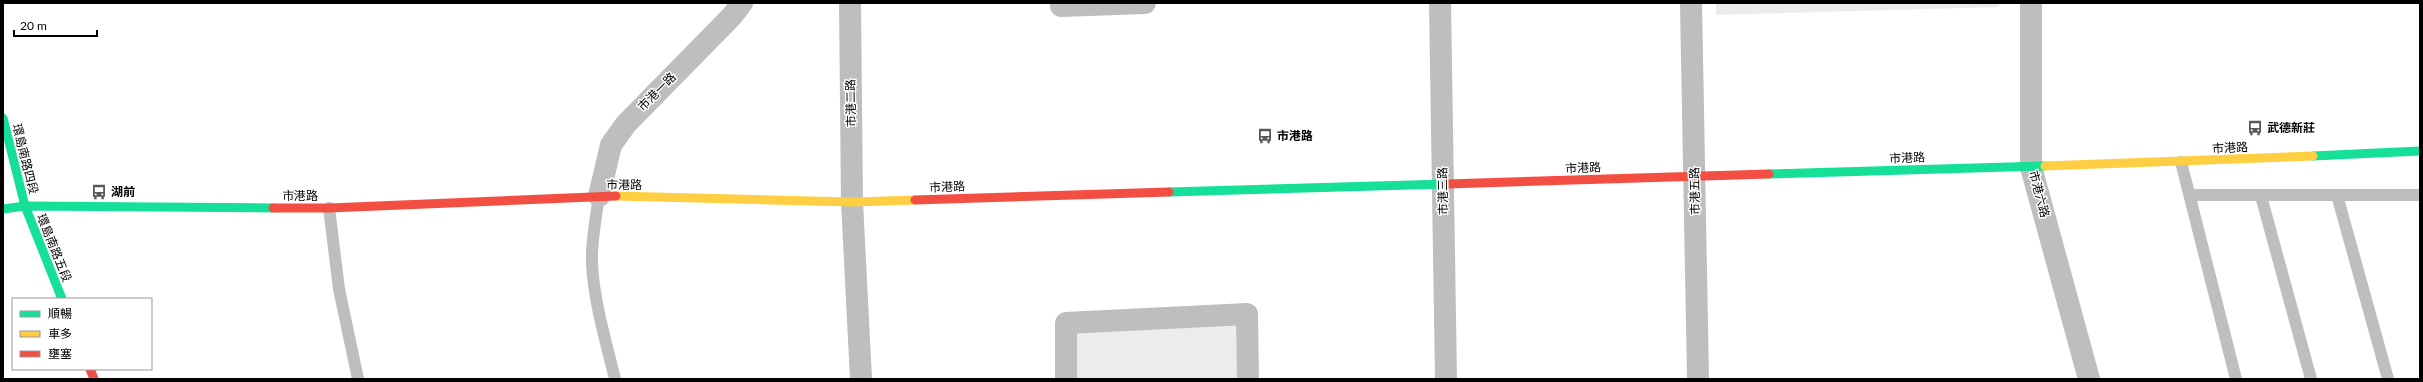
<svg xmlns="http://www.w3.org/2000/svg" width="2423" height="382" viewBox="0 0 2423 382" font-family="Lato,'Noto Sans TC',sans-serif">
	<rect width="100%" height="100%" fill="#fff"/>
	<g fill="#ececec">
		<path d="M1716,3h283v4l-283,8z"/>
		<path d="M1237,326l1,53h-164v-50z"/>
	</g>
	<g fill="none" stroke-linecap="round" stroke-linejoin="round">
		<g stroke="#bebebe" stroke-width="12">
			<path d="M2181,162l55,217"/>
			<path d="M2190,195h230"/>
			<path d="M2337,195l51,184"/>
			<path d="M599,196c-3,22 -8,45 -7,68 2,38 14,78 23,115"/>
			<path d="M2261,196l50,183"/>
			<path d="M329,208l10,81 19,90"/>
		</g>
		<g stroke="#bebebe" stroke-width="22">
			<path d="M850,3l2,199 9,177"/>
			<path d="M1061,3v3l84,-3"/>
			<path d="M1440,3l6,376"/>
			<path d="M1691,3l7,376"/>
			<path d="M2031,3v164l58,212"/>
			<path d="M599,196l12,-51 15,-21 106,-108 10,-13"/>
			<path d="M1066,379v-56l181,-9 1,65"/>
		</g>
		<g stroke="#16e098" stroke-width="9">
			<path d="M3,118l22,88 37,93"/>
			<path d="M2313,156l107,-5"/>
			<path d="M1769,174l276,-8"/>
			<path d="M1169,192l278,-8"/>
			<path d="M3,209l22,-3 248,2"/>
		</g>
		<g stroke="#ffcf43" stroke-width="9">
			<path d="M2045,166l268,-10"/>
			<path d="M616,196l236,6 63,-2"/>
		</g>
		<g stroke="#f24e42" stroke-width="9">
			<path d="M1447,184l322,-10"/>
			<path d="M915,200l254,-8"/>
			<path d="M273,208h56l287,-12"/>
			<path d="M90,369l4,10"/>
		</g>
	</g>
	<defs>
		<g id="bus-bare" transform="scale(1.2)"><path d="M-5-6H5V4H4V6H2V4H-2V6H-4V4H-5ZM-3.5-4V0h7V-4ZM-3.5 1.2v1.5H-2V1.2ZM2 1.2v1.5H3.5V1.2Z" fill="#595959" stroke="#fff" stroke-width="2.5" paint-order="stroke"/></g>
	</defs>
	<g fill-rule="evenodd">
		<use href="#bus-bare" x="2255" y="128"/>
		<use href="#bus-bare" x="1265" y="136"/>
		<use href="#bus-bare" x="99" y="192"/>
	</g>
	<g text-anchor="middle" stroke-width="3" stroke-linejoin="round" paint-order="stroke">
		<g font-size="12" fill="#000" stroke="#fff">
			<text transform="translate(657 92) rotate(-45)" y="4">市港一路</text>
			<text transform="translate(851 103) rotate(-91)" y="4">市港二路</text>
			<text transform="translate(2230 148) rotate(-3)" y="4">市港路</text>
			<text transform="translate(1907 158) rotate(-2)" y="4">市港路</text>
			<text transform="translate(25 159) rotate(76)" y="4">環島南路四段</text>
			<text transform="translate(1583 168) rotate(-2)" y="4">市港路</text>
			<text transform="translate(624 185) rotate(1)" y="4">市港路</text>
			<text transform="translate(947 187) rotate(-2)" y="4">市港路</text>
			<text transform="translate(1443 191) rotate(-91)" y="4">市港三路</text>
			<text transform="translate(1695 191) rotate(-91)" y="4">市港五路</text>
			<text transform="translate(2039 194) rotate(75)" y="4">市港六路</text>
			<text x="300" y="200">市港路</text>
			<text transform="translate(54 248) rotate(68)" y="4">環島南路五段</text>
		</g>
		<g font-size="12" font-weight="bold" fill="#000" stroke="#fff" text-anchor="start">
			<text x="2267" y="132">武德新莊</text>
			<text x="1277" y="140">市港路</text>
			<text x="111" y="196">湖前</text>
		</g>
	</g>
	<rect width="2423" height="382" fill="none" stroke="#000000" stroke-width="8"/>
	<rect x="12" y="298" width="140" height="72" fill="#ffffff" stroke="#999999"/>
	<rect x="20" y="311" width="20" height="6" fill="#16e098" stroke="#999999"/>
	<text x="48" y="318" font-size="12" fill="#000000">順暢</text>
	<rect x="20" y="331" width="20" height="6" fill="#ffcf43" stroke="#999999"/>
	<text x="48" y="338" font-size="12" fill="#000000">車多</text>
	<rect x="20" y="351" width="20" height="6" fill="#f24e42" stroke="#999999"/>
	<text x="48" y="358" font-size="12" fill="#000000">壅塞</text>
	<path d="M14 30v6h83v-6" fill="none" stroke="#000000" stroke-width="2"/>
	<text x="20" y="30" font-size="12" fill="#000000" stroke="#ffffff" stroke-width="3" paint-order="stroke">20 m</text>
</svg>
